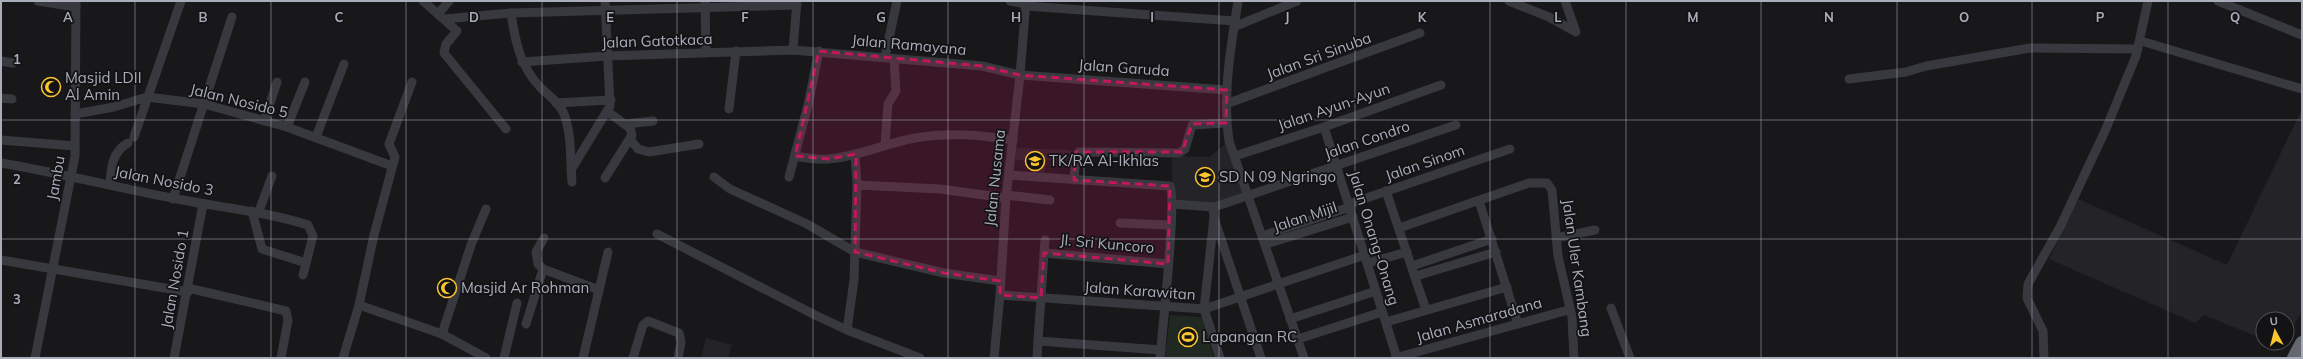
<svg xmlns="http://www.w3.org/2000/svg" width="2303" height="359" viewBox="0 0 2303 359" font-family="Mulish,sans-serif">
	<rect width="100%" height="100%" fill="#18171a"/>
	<g fill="#242327">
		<path d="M2301,111l1,200 -15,27v-19h-24v20l-59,-24 -9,8 -146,-64 29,-60 149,66z"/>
		<path d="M1226,143l17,50 -33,11 -34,-3 -1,-10 -3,-7v-28l38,1z"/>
		<path d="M1016,148l55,2 1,9 -26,1 -1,13 -12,-1v-11l-18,-1z"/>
		<path d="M706,338l26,7 -4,13h-27z"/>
	</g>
	<path fill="#1f2821" d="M1170,315l33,2 11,41h-49z"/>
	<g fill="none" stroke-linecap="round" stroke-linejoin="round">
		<g stroke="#38393f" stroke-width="9">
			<path d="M38,1l38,6"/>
			<path d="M423,1l34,30 -11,13 -2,9 62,76"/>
			<path d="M705,1l1,52"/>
			<path d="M1010,1l16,3"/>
			<path d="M1238,1c-7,46 -16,93 -9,140l75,217"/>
			<path d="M1509,1l40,16 27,15 -11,-31"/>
			<path d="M2218,1l84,34"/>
			<path d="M1026,6l209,15"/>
			<path d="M511,13c4,28 9,53 29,74 8,8 20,16 24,27 8,21 6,46 8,68"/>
			<path d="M438,14l11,-13"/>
			<path d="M444,19l67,-6 286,-8"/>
			<path d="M1236,26l61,-25"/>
			<path d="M2141,41l161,48"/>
			<path d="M793,50l4,-49"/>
			<path d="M885,57l12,-56"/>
			<path d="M1,61l12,2"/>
			<path d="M522,62l85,-6 186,-6 189,16 38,9 207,15"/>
			<path d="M1849,79l57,-7 20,-6 104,-18 108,1"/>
			<path d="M1,98l11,1"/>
			<path d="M556,103l55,-3"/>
			<path d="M1226,104l194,-71"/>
			<path d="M729,109l7,-58"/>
			<path d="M75,114l39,-7 33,-10 57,7 83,23 105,39"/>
			<path d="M264,121l13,-39"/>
			<path d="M625,124l28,-3"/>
			<path d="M287,127l18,-45"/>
			<path d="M1324,127l73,231"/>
			<path d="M134,137l47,-136"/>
			<path d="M316,137l28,-73"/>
			<path d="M630,139l8,10 11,3 50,-8"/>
			<path d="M1,140l74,6"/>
			<path d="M885,145l3,-41 8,-13 -2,-32"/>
			<path d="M795,156c11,2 22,4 33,3 30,-2 58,-16 87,-21 34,-6 65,-3 98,2"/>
			<path d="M1235,156l89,-29 117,-42"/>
			<path d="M1,163c59,10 117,25 176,36 46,9 86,12 131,26l5,11 -10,39"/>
			<path d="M571,170l39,-64 -5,-105"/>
			<path d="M1009,175l161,11c7,14 -8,147 -10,172"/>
			<path d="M714,177l16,12 77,35 48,28 89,21 56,8"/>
			<path d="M789,177l19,-72 11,-54"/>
			<path d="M605,178l27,-43 -2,-7 -22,-16"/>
			<path d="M1074,180l2,-23 3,-5 100,1 6,-4 7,-24 34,-2"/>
			<path d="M110,185c1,-18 2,-33 18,-42"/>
			<path d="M857,185l83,4 66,9"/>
			<path d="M1386,191l40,119"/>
			<path d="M1006,195l44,5"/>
			<path d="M173,199l59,-182"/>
			<path d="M1479,201l39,123"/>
			<path d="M1172,204l41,3 10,-3 233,-79"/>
			<path d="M1349,204l161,-55"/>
			<path d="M1213,207l1,10 -10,92 16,49"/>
			<path d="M252,211l10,38 44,14"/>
			<path d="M259,211l13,-35"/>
			<path d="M1215,221l46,137"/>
			<path d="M1120,223l50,2"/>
			<path d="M1399,228l130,-45h18l5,7 6,66 14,61 2,41"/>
			<path d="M657,234l160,82 30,14 73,28"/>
			<path d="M1262,236l88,-29"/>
			<path d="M544,238l-8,14 2,12 5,5 56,21"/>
			<path d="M1556,238l39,-8"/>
			<path d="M1045,240l-7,101 123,9"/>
			<path d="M1266,244l87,-27"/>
			<path d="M1044,253l124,11"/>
			<path d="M1,260l187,32"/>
			<path d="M1368,263l39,-11"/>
			<path d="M1412,266l80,-27"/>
			<path d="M1416,276l80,-24"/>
			<path d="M188,288l98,23 2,9 -7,38"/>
			<path d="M1000,295l204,14 161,-54"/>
			<path d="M359,305l83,29 44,24"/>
			<path d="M1611,308l19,50"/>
			<path d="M1290,319l86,-28"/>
			<path d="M1386,322l121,-35"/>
			<path d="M526,324l17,-55"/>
			<path d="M847,330l7,-50 3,-95 -2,-31"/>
			<path d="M442,334l29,-89 15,-36"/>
			<path d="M1298,339l84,-27"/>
			<path d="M35,358l40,-202 1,-155"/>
			<path d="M174,358l29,-154"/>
			<path d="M343,358l16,-53 15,-70 21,-78 -6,-13 23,-62"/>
			<path d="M504,358l13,-55"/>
			<path d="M583,358l25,-106"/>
			<path d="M633,358l10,-33 5,-4 31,12 2,9 -3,16"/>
			<path d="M994,358l6,-63 6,-97 14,-123 6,-74"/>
			<path d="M1037,358l1,-17"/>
			<path d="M1395,358l173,-48"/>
			<path d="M2044,358l-1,-27 -16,-33 1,-14 32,-57 45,-96 31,-75 12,-55"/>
		</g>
		<path stroke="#646670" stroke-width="14" d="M2294,358l8,-15"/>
	</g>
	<path fill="#c2185b" fill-opacity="0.2" stroke="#c2185b" stroke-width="3" stroke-dasharray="8 5" stroke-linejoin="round" d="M819,51l163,15 38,9 207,15 -1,33 -34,1 -10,28h-106l-2,28 96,6 -2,78 -124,-11 -3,45 -41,-3v-14l-56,-8 -89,-21 1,-98 -27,5 -34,-3z"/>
	<path fill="none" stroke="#a9adba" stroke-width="1" stroke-opacity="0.55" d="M135,1v357M271,1v357M406,1v357M542,1v357M677,1v357M813,1v357M948,1v357M1084,1v357M1219,1v357M1355,1v357M1490,1v357M1626,1v357M1761,1v357M1897,1v357M2032,1v357M2168,1v357M1,120h2301M1,239h2301"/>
	<defs>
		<g id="mosque-ring" transform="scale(1)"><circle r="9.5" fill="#131215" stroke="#fbc52e" stroke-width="1.5"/><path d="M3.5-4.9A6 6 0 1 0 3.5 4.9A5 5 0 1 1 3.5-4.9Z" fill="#fbc52e"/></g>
		<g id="school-ring" transform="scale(1)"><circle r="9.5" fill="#131215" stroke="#fbc52e" stroke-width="1.5"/><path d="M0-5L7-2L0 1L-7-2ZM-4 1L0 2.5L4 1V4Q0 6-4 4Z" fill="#fbc52e"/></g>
		<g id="stadium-ring" transform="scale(1)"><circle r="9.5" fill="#131215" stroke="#fbc52e" stroke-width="1.5"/><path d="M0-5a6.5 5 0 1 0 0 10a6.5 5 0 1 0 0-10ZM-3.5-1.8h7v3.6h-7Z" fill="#fbc52e"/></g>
	</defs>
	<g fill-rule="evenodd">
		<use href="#mosque-ring" x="51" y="87"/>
		<use href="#school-ring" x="1035" y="161"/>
		<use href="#school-ring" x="1205" y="177"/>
		<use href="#mosque-ring" x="447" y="288"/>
		<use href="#stadium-ring" x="1188" y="337"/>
	</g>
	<g text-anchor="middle" stroke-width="3.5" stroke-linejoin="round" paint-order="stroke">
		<g font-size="15" fill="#a9adba" stroke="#131215">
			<text transform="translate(657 41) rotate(-2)" y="5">Jalan Gatotkaca</text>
			<text transform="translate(909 45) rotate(5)" y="5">Jalan Ramayana</text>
			<text transform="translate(1319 56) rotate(-20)" y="5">Jalan Sri Sinuba</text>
			<text transform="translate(1124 68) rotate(4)" y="5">Jalan Garuda</text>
			<text transform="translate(239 101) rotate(14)" y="5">Jalan Nosido 5</text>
			<text transform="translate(1334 107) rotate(-19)" y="5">Jalan Ayun-Ayun</text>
			<text transform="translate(1367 140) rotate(-19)" y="5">Jalan Condro</text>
			<text transform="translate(1425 163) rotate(-19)" y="5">Jalan Sinom</text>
			<text transform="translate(56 178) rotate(-80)" y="5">Jambu</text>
			<text transform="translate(995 178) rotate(-84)" y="5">Jalan Nusama</text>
			<text transform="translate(164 181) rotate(11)" y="5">Jalan Nosido 3</text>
			<text transform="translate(1305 217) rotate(-18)" y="5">Jalan Mijil</text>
			<text transform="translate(1374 238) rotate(73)" y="5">Jalan Onang-Onang</text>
			<text transform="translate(1107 244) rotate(5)" y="5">Jl. Sri Kuncoro</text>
			<text transform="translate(1577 268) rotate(82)" y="5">Jalan Uler Kambang</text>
			<text transform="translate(175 279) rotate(-80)" y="5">Jalan Nosido 1</text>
			<text transform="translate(1140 291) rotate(4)" y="5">Jalan Karawitan</text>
			<text transform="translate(1479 320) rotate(-16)" y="5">Jalan Asmaradana</text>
		</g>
		<g font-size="15" fill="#a9adba" stroke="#131215" text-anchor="start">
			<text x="65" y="83">Masjid LDII<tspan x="65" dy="17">Al Amin</tspan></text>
			<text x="1049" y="166">TK/RA Al-Ikhlas</text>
			<text x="1219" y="182">SD N 09 Ngringo</text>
			<text x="461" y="293">Masjid Ar Rohman</text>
			<text x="1202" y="342">Lapangan RC</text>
		</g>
	</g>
	<g font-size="13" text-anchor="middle" font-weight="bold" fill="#a9adba" stroke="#131215" stroke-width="3.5" stroke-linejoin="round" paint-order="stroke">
		<text x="68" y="22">A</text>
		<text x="203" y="22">B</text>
		<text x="339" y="22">C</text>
		<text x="474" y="22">D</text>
		<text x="610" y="22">E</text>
		<text x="745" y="22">F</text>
		<text x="881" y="22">G</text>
		<text x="1016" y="22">H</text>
		<text x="1152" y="22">I</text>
		<text x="1287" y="22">J</text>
		<text x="1422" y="22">K</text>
		<text x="1558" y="22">L</text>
		<text x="1693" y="22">M</text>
		<text x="1829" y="22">N</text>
		<text x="1964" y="22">O</text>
		<text x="2100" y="22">P</text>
		<text x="2235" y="22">Q</text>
		<text x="17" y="64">1</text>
		<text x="17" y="184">2</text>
		<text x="17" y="304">3</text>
	</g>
	<rect width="2303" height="359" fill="none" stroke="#a9adba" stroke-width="4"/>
	<g transform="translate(2275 331) rotate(353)"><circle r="19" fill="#131215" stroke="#4f5057"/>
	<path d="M0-3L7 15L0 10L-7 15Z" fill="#fbc52e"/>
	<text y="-6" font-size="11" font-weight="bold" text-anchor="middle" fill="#a9adba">U</text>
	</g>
</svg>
